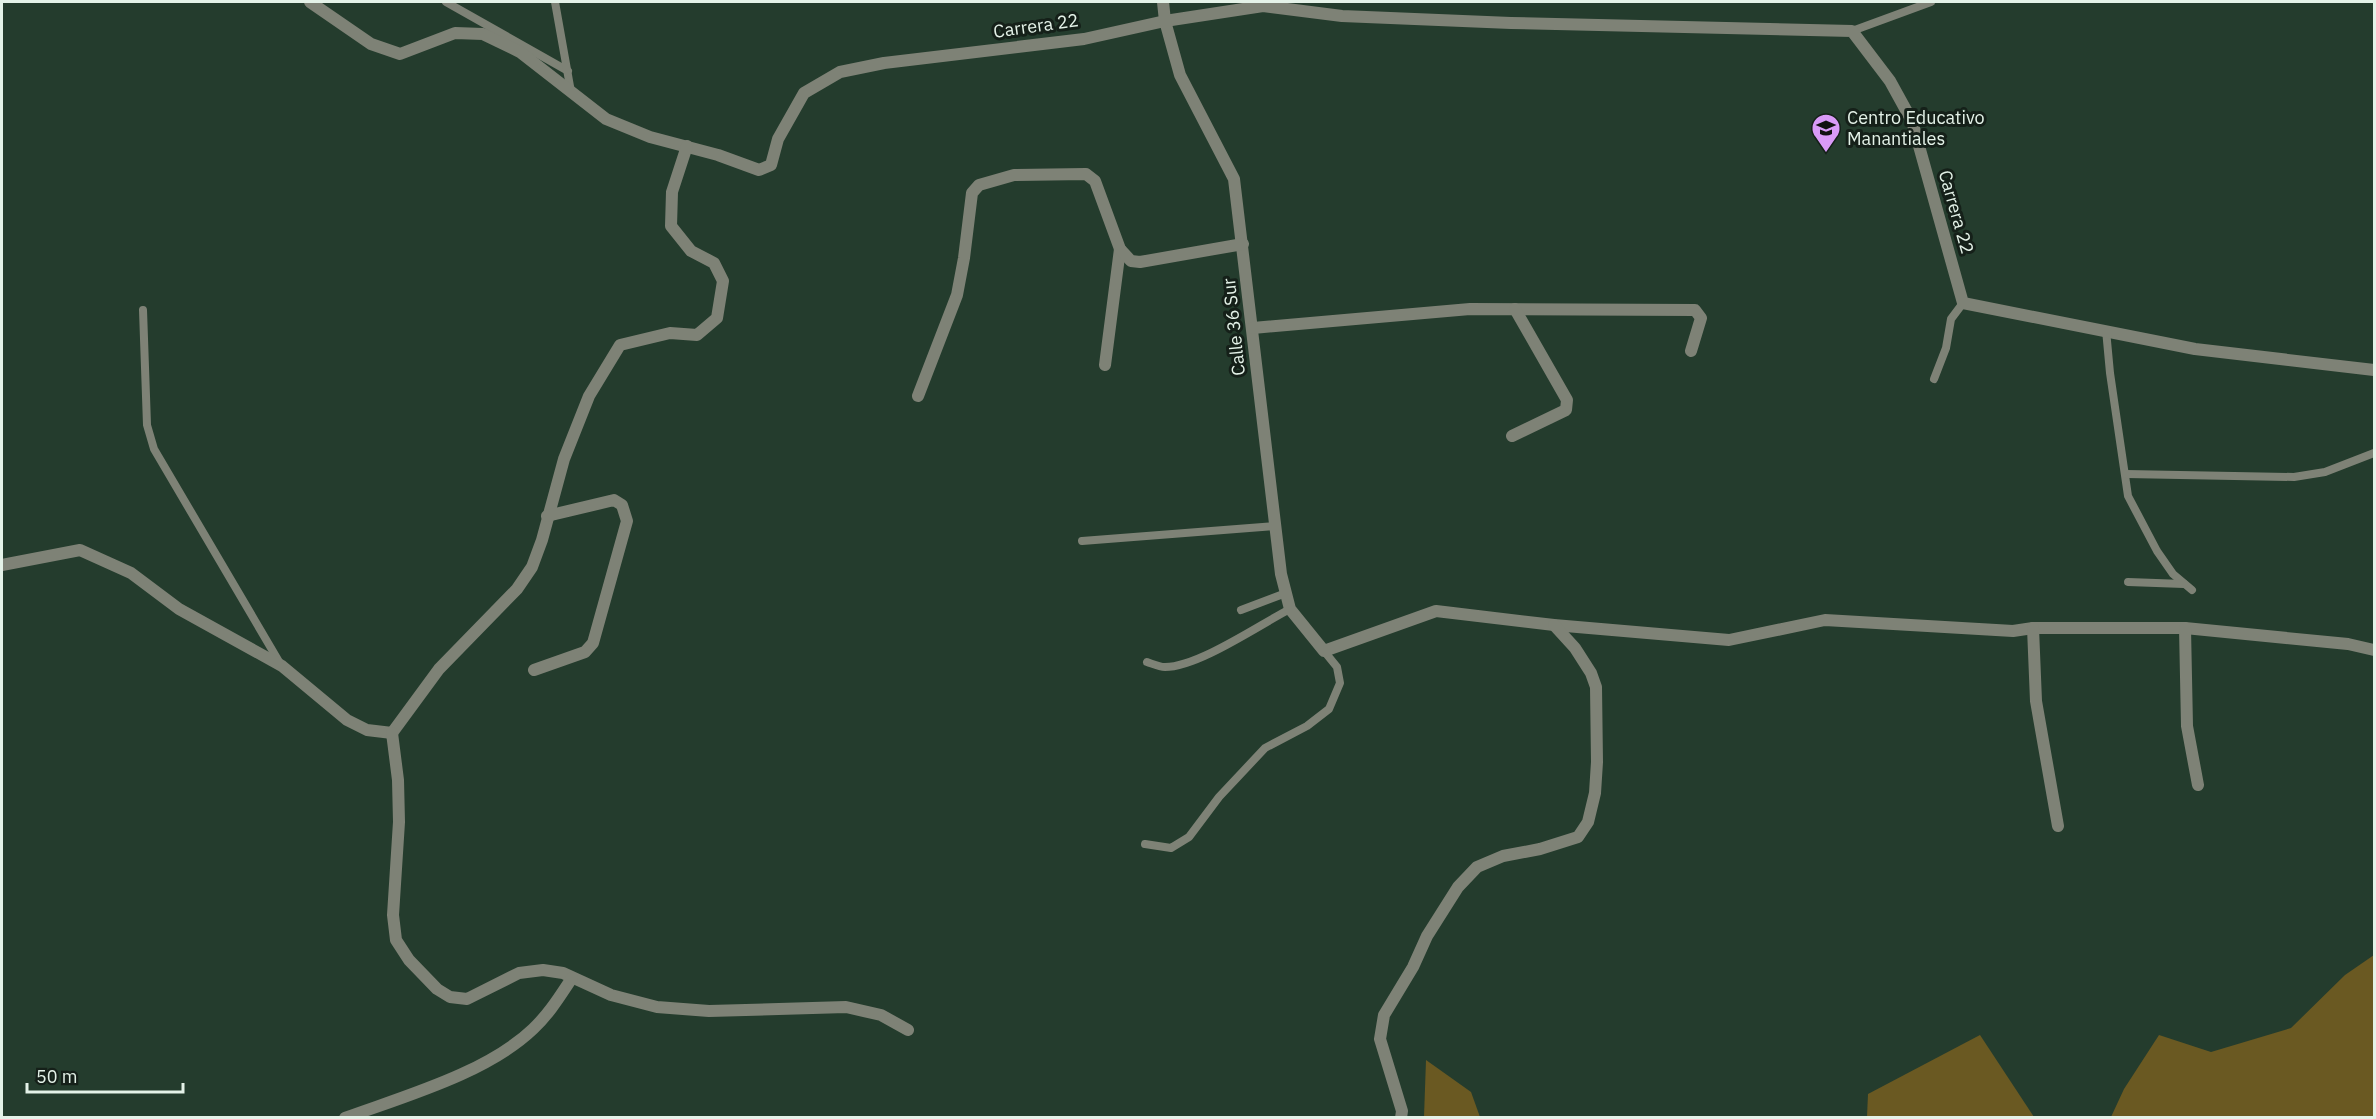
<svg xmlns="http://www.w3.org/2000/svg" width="2376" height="1119" viewBox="0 0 2376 1119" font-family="'IBM Plex Sans',sans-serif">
	<rect width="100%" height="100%" fill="#243c2d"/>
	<g fill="#6a5922">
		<path d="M2374,955v162h-263l13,-28 35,-54 52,17 80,-24 54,-53z"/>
		<path d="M1980,1035l54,82h-167l1,-23z"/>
		<path d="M1426,1060l45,32 9,25h-56z"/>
	</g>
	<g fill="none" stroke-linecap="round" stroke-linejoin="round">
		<g stroke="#7e8276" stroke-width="8">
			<path d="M446,2l122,69"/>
			<path d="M555,2l16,90"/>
			<path d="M1852,31l79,-29"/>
			<path d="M143,310l4,115 7,24 127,216"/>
			<path d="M2106,330l4,43 18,123 29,55 16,23 19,16"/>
			<path d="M1934,379l12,-31 5,-29 12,-16"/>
			<path d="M2126,474l168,3 31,-5 49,-19"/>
			<path d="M1082,541l193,-15"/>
			<path d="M2128,582l56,2"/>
			<path d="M1241,610l45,-17"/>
			<path d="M1147,662c6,2 12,5 18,5 33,0 94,-42 125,-58"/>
			<path d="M1145,844l26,4 18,-11 30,-40 46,-49 42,-22 22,-17 11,-26 -3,-16 -13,-16"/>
		</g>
		<g stroke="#7e8276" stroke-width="12">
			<path d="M310,2l61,42 29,10 55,-21 28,1 37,18 86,67 44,18 68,18 41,15 12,-5 7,-26 26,-46 36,-21 44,-9 200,-24 81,-18 98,-15 79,10 169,7 341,8 38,50 22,40 51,182 232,46 179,21"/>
			<path d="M1163,2l2,19 15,54 54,104 47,395 9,35 34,42 112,-40 118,14 175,15 96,-20 188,11 20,-3h152l163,16 26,6"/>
			<path d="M1253,328l217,-19 225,1 6,8 -10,33"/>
			<path d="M1105,365l15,-116"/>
			<path d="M918,396l39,-101 7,-37 8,-65 7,-8 35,-10 72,-1 9,7 25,68 11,12 9,1 103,-18"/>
			<path d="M1512,436l54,-26 1,-10 -52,-91"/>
			<path d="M2,565l78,-15 51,23 48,36 103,57 65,54 20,10 25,3 47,-64 78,-80 15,-22 10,-27 22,-81 25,-63 31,-51 50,-12 27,2 20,-17 6,-37 -9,-18 -23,-12 -20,-25 1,-34 15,-46"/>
			<path d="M2033,628l3,73 22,125"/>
			<path d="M2185,628l2,98 11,59"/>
			<path d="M534,670l51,-18 8,-9 34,-122 -5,-16 -8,-5 -67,16"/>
			<path d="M392,733l6,47 1,42 -6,93 3,25 13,20 28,29 13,8 17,2 52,-26 24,-3 20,3 48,22 46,12 52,4 137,-4 35,8 27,15"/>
			<path d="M345,1118c60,-22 142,-45 188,-89 16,-15 27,-33 39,-51"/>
			<path d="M1401,1118l1,-7 -22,-72 4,-24 29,-48 14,-31 31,-49 19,-20 26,-11 37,-7 38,-12 10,-15 7,-29 2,-31 -1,-75 -5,-14 -16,-25 -21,-23"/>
		</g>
	</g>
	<defs>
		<g id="school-pin" transform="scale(1.5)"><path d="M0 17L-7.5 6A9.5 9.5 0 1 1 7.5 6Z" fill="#d99af7" stroke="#152019"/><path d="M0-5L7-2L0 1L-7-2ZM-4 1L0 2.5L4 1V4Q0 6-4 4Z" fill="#111"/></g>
	</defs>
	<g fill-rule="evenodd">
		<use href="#school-pin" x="1826" y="128"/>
	</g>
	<g text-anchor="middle" stroke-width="6" stroke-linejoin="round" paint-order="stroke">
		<g font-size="18" fill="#e4f2e8" stroke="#152019">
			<text transform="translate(1036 26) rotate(-8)" y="6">Carrera 22</text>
			<text transform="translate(1956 212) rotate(74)" y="6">Carrera 22</text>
			<text transform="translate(1234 327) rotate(-96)" y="6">Calle 36 Sur</text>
		</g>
		<g font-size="18" fill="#e4f2e8" stroke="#152019" text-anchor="start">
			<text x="1847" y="124">Centro Educativo<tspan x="1847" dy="21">Manantiales</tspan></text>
		</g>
	</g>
	<rect width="2376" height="1119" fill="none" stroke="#e4f2e8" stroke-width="6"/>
	<path d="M27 1083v9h156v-9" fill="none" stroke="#e4f2e8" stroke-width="3"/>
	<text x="36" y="1083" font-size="18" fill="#e4f2e8" stroke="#152019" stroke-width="4.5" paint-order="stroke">50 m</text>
</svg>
